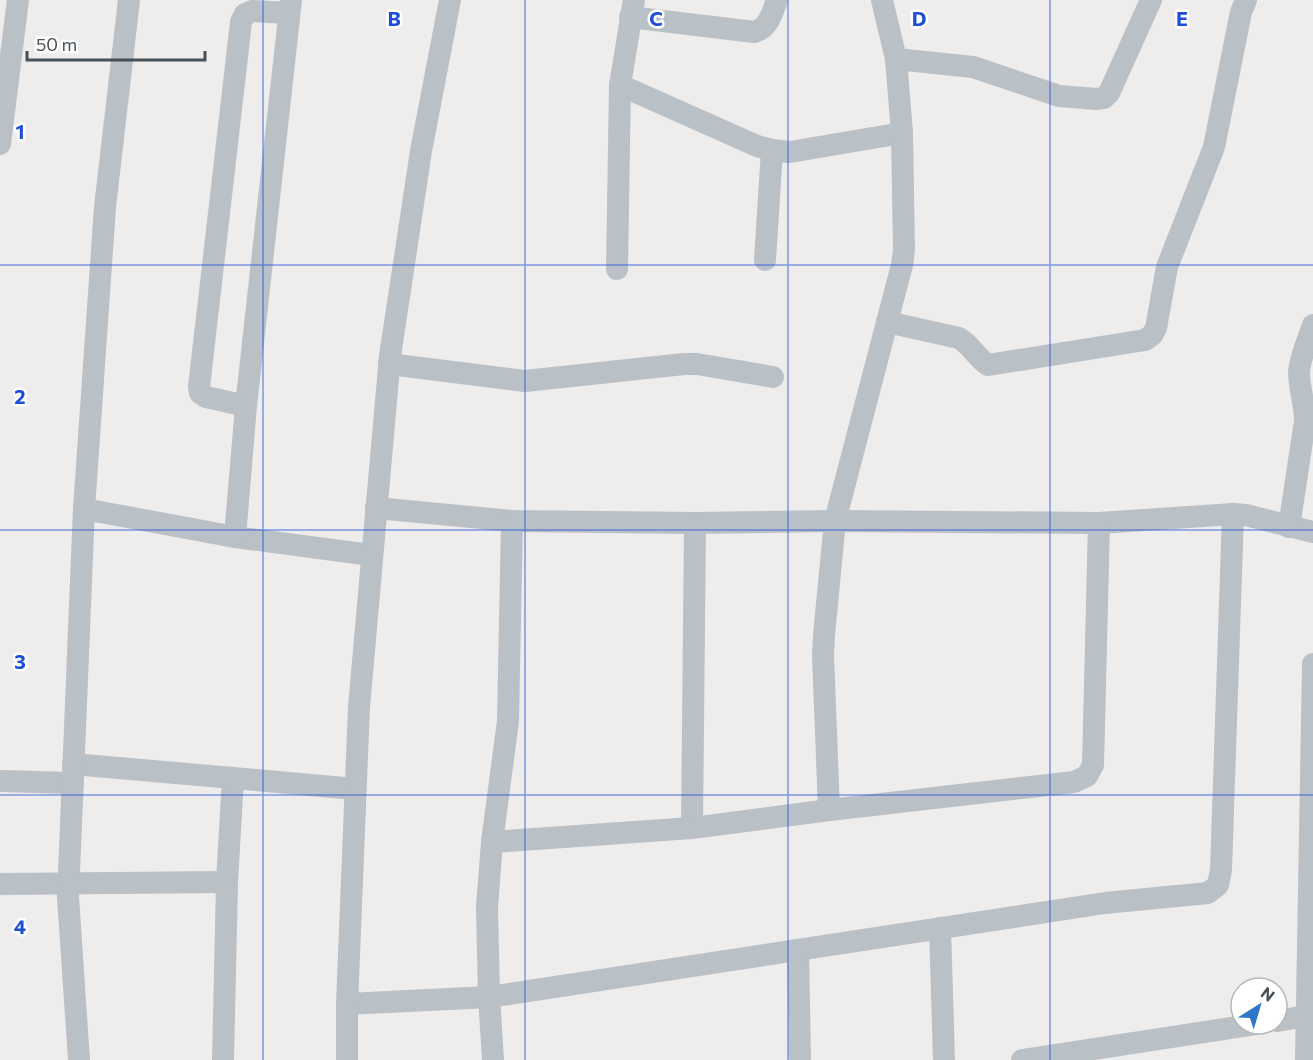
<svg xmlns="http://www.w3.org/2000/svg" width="1313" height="1060" viewBox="0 0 1313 1060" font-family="Commissioner,sans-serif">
	<rect width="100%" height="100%" fill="#efecec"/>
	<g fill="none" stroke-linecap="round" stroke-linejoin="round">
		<g stroke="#b9c1c7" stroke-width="22">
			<path d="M630,17l124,15c15,-4 18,-19 23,-32"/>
			<path d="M896,59l77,8 86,29 37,3 8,-1 5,-5 42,-93"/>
			<path d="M620,85l137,61 15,4 18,2 112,-19"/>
			<path d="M0,144l18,-144"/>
			<path d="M765,260l7,-110"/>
			<path d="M617,269l3,-184 14,-85"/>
			<path d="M887,322l72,16c12,7 18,20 29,27l157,-25 7,-5 4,-7 11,-61 47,-120 27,-135 5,-12"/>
			<path d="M389,364l136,17 159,-17h13l76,13"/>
			<path d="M246,406l-40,-9 -6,-4 -1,-6 42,-365 4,-8 7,-3 36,2"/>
			<path d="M376,508l136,13 183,2 140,-2 264,2 134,-9 13,1 67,17"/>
			<path d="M84,509l151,28 136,18"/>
			<path d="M1289,527l16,-106c0,-17 -6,-33 -6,-49 1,-15 9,-32 14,-47"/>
			<path d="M235,537l11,-131 45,-406"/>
			<path d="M73,764l160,14 -6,104 -4,178"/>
			<path d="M233,778l122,11"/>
			<path d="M0,781l73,2"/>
			<path d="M829,810l-6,-155 1,-20 11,-114 67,-256 2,-15 -2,-117 -6,-74 -14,-59"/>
			<path d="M692,828l3,-305"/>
			<path d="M492,842l200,-14 137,-18 245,-28 13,-6 6,-11 6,-242"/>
			<path d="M0,884l227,-2"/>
			<path d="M940,928l4,132"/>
			<path d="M798,950l2,110"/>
			<path d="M347,1004l142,-7 616,-94 103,-10 10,-8 3,-15 12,-356"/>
			<path d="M1277,1021l29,-5"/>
			<path d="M79,1060l-11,-163 16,-388 21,-302 24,-207"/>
			<path d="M347,1060v-56l12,-297 31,-351 31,-205 29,-151"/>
			<path d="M493,1060l-4,-63 -2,-90 5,-65 16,-121 4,-200"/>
			<path d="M1022,1060l235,-36"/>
			<path d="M1306,1060l7,-396"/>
		</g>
	</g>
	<path fill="none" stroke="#1d4ed8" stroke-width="1.5" stroke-opacity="0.55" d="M263,0v1060M525,0v1060M788,0v1060M1050,0v1060M0,265h1313M0,530h1313M0,795h1313"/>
	<g font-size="20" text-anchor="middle" font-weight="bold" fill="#1d4ed8" stroke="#fff" stroke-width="5" stroke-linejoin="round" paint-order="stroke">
		<text x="394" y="26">B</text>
		<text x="656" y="26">C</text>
		<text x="919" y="26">D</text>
		<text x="1182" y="26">E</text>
		<text x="20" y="139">1</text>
		<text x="20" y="404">2</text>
		<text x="20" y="669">3</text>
		<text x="20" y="934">4</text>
	</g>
	<g transform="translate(1259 1006) rotate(37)"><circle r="28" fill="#ffffff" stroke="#b5b9bc" stroke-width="1.5"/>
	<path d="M0-4.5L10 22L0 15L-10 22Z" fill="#2c77c9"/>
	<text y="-9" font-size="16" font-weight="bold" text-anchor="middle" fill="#475057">N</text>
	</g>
	<path d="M27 51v9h178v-9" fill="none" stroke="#475057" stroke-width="3"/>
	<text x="36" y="51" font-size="18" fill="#475057" stroke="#ffffff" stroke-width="4.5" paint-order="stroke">50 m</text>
</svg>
